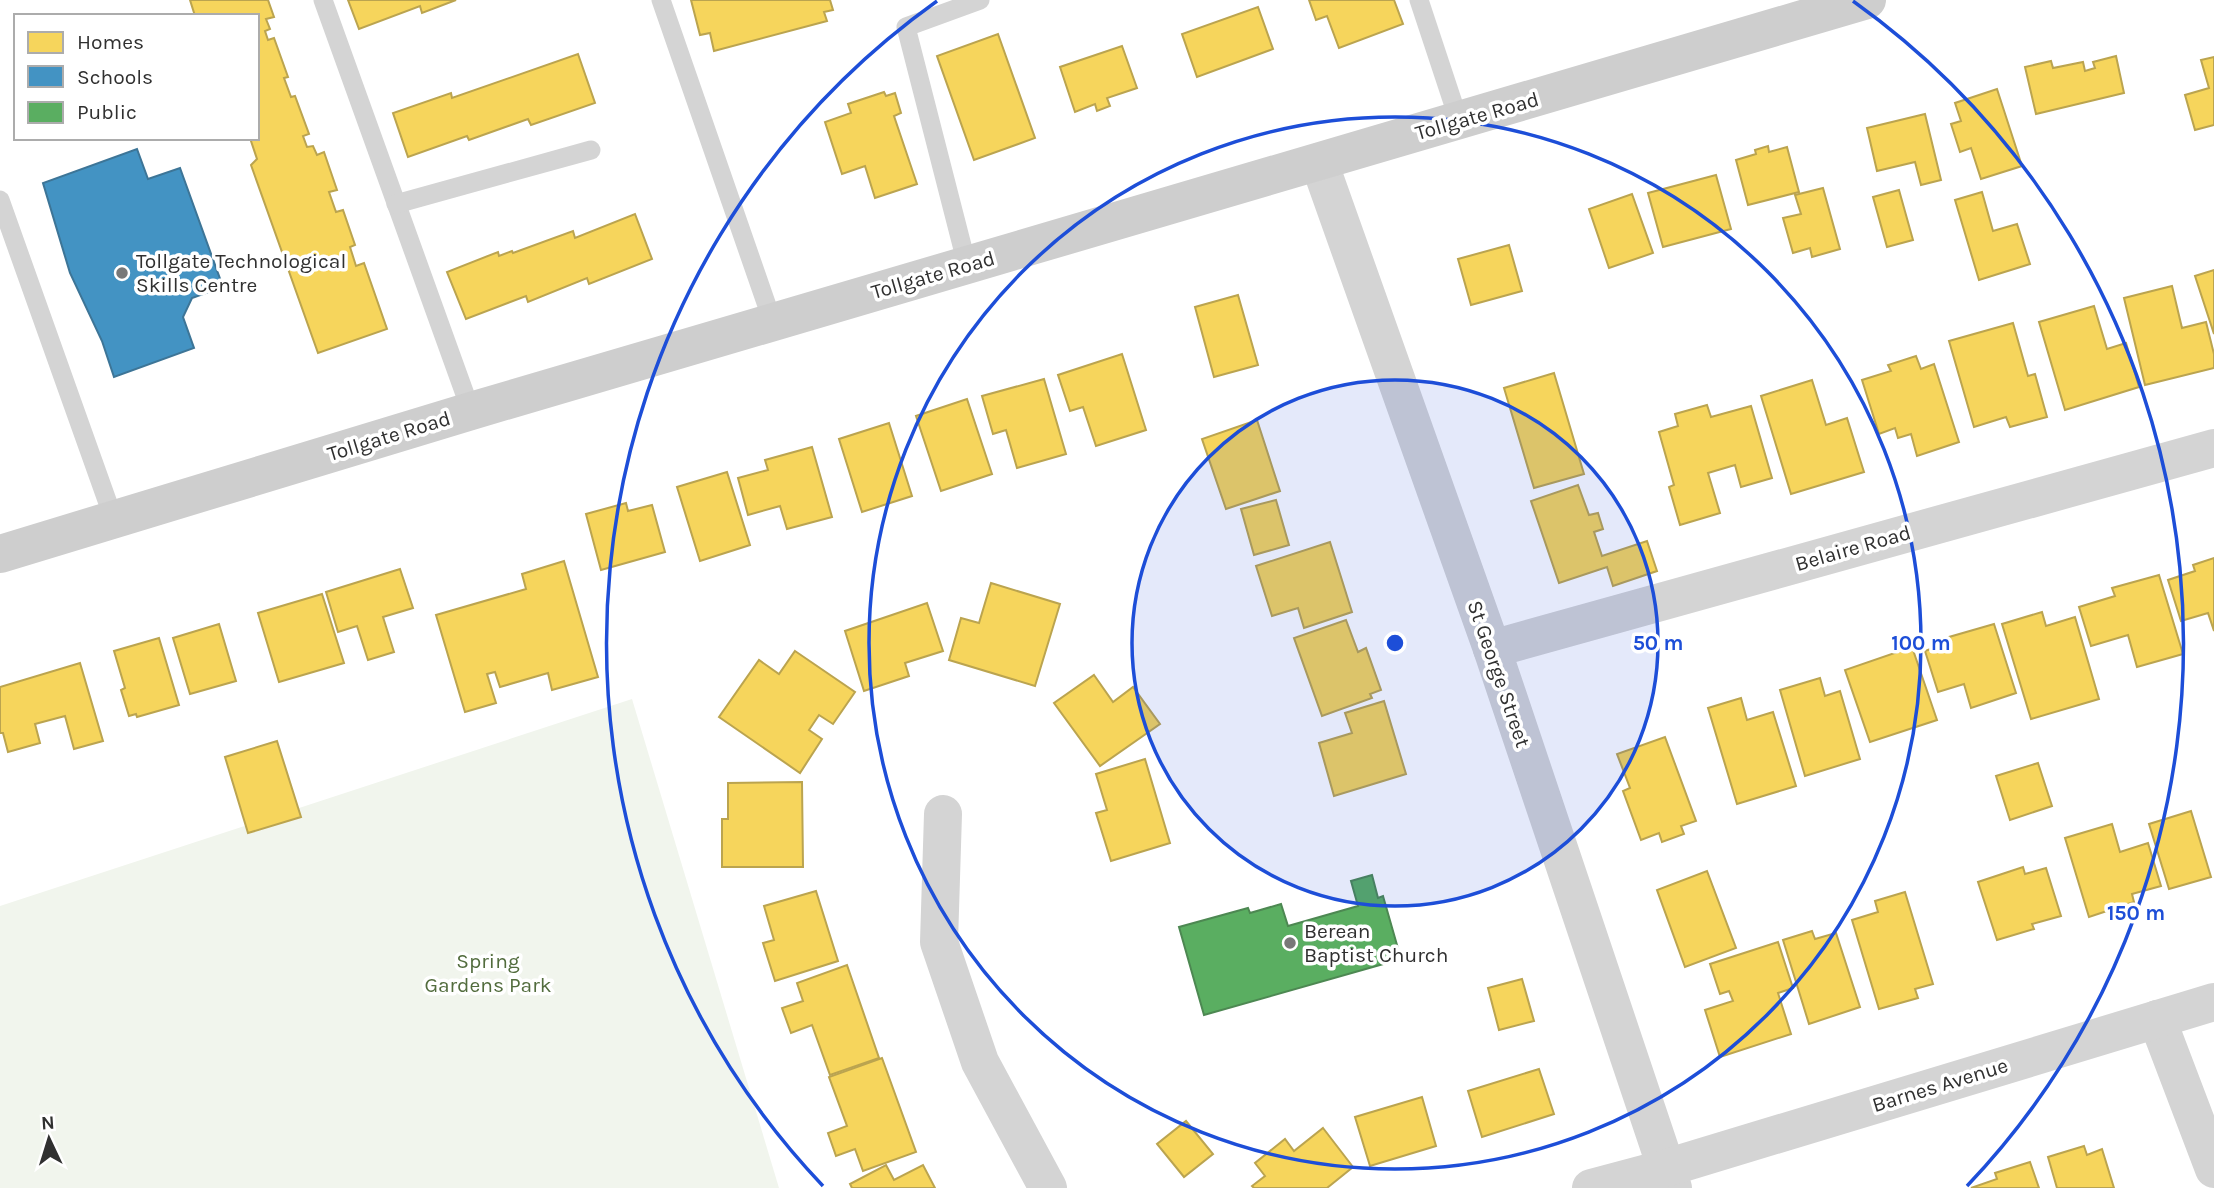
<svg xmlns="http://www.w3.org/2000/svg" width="2214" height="1188" viewBox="0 0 2214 1188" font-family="Karla,sans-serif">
	<rect width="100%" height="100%" fill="#fff"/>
	<path fill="#f1f5ed" d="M632,699l147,489h-779v-282z"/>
	<g fill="#f6d55c" stroke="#bba44f" stroke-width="2">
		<path d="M190,0h78l6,17 -8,2 4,10 -5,2 3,9 6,-2 14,39 -4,1 7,19 4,-1 14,38 -6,2 4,11 6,-1 4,9 7,-3 13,38 -8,2 7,20 7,-2 12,35 -5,2 6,19 8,-3 23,66 -69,24 -67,-188 6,-6 -7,-21h7v-122h-62z"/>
		<path d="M348,0h108l-34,13 -2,-7 -61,23z"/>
		<path d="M691,0h139l3,10 -9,2 3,9 -113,30 -4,-18 -10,2z"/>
		<path d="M1309,0h85l9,24 -64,24 -12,-32 -11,4z"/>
		<path d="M1258,7l15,42 -76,28 -15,-43z"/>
		<path d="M998,34l37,104 -61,22 -37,-104z"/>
		<path d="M1122,46l15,42 -30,10 3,8 -13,5 -2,-7 -20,8 -15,-45z"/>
		<path d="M578,54l17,49 -64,22 -3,-6 -59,21 -2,-4 -59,21 -15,-44 58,-20 1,5z"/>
		<path d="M2116,56l8,37 -88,21 -11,-47 26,-6 2,7 30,-6 2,9 10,-3 -2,-6z"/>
		<path d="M2214,57v68l-19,5 -10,-35 24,-7 -8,-28z"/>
		<path d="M1997,89l25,77 -41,13 -10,-31 -11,4 -9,-28 10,-3 -6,-18z"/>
		<path d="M884,92l2,4 9,-3 6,20 -7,3 23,68 -42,14 -10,-32 -23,8 -17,-52 26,-9 -3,-9z"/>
		<path d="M1925,114l16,66 -20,5 -6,-23 -38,9 -10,-43z"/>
		<path d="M1768,146l1,6 18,-5 12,45 -51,13 -12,-45 20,-6 -1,-4z"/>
		<path d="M1716,175l15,54 -68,18 -15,-54z"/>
		<path d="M1823,188l17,61 -28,8 -2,-9 -17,5 -10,-35 18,-4 -6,-19z"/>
		<path d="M1899,190l14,50 -26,7 -14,-50z"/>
		<path d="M1982,192l11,39 24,-7 13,40 -51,16 -24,-80z"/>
		<path d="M1632,194l21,59 -44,15 -20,-59z"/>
		<path d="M635,214l17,45 -63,25 -2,-6 -59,24 -2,-6 -60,23 -19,-47 51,-20 1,4 13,-5 1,2 60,-22 2,7z"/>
		<path d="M1509,245l13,46 -51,14 -13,-46z"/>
		<path d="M2214,270v64l-19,-58z"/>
		<path d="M2172,286l10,42 24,-6 8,32v14l-69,17 -21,-87z"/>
		<path d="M1238,295l20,70 -44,12 -19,-70z"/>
		<path d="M2094,306l13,43 19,-6 13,44 -74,23 -26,-88z"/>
		<path d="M2013,323l15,53 7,-2 12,43 -37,10 -4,-10 -32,10 -25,-86z"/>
		<path d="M1122,354l24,76 -50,16 -13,-39 -13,4 -12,-36z"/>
		<path d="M1916,356l5,13 13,-5 25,78 -42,14 -6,-22 -13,4 -3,-10 -16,6 -17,-54 29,-9 -3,-6z"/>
		<path d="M1554,373l30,101 -50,14 -30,-100z"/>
		<path d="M1044,379l22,75 -49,14 -11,-38 -13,4 -11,-38z"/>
		<path d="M1812,380l14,45 21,-7 17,54 -73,22 -30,-98z"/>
		<path d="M967,399l25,75 -51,17 -25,-75z"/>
		<path d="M1707,405l4,12 40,-11 21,72 -31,9 -6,-22 -27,8 12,40 -40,12 -11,-38 5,-2 -15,-53 19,-6 -3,-12z"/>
		<path d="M1257,420l23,71 -54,18 -24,-70z"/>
		<path d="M889,423l23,73 -50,16 -23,-73z"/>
		<path d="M812,447l20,70 -45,12 -7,-23 -32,9 -10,-37 30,-8 -3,-10z"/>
		<path d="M727,472l23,73 -50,16 -23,-74z"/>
		<path d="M1578,485l11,30 9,-2 5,16 -9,3 8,24 45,-15 10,30 -44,15 -6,-19 -48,16 -28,-82z"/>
		<path d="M1276,500l13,45 -35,10 -13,-46z"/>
		<path d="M626,503l2,8 24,-6 13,47 -64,18 -15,-56z"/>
		<path d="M1330,542l22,70 -48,16 -6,-20 -26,8 -16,-50z"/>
		<path d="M2214,558v73l-6,-18 -27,8 -13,-41 27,-9 -2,-6z"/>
		<path d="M564,561l34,116 -46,13 -4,-17 -48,14 -5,-15 -8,2 9,29 -31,9 -29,-97 90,-26 -4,-15z"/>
		<path d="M400,569l13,39 -30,9 11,35 -26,8 -11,-34 -19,6 -12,-40z"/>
		<path d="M2159,575l24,79 -46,13 -9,-32 -37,11 -12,-39 36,-11 -3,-8z"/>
		<path d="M991,583l69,21 -25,82 -86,-26 12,-42 18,5z"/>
		<path d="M322,594l22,69 -65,19 -21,-69z"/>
		<path d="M927,603l16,48 -38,12 4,13 -45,15 -19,-60z"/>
		<path d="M2042,612l4,14 29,-9 24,82 -68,20 -29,-95z"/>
		<path d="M1346,620l12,32 8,-4 15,42 -11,4 2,4 -50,18 -28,-78z"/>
		<path d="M219,624l17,57 -46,13 -17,-56z"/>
		<path d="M1994,624l22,69 -45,15 -7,-24 -26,8 -13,-41 26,-9 -2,-5z"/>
		<path d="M159,638l20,67 -42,12 -1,-3 -7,2 -8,-26 4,-2 -11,-37z"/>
		<path d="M1912,647l25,73 -67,22 -25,-72z"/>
		<path d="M795,651l60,41 -22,32 -14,-9 -10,15 13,9 -22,34 -81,-56 40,-57 20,14z"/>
		<path d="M80,663l23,78 -29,8 -9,-33 -30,8 5,19 -32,9 -5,-19h-3v-46z"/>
		<path d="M1094,675l19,27 20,-15 27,37 -60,42 -46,-63z"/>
		<path d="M1820,678l5,18 15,-5 20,68 -55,17 -25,-86z"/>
		<path d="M1741,698l6,22 26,-8 23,74 -59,18 -29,-96z"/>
		<path d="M1384,701l22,73 -72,22 -15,-53 33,-10 -7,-20z"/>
		<path d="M1665,737l31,84 -15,5 3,8 -22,8 -3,-9 -18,7 -18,-49 7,-3 -13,-34z"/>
		<path d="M277,741l24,76 -53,16 -23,-76z"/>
		<path d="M1145,759l25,84 -59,18 -15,-48 11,-3 -11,-36z"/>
		<path d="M2038,763l14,43 -42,14 -14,-44z"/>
		<path d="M802,782l1,85h-81v-48h6v-36z"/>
		<path d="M2191,811l20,66 -42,12 -20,-65z"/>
		<path d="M2112,824l8,28 28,-9 13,43 -29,8 2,8 -45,15 -24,-79z"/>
		<path d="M2023,867l2,7 21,-6 15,48 -29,8 2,5 -37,11 -19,-58z"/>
		<path d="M1707,871l29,77 -51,19 -28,-77z"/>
		<path d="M816,891l22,70 -63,20 -12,-38 11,-3 -10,-34z"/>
		<path d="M1905,892l28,92 -18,5 3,9 -39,11 -27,-89 26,-8 -3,-11z"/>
		<path d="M1812,931l3,8 21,-6 24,74 -51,17 -26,-84z"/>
		<path d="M1778,942l15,46 -15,5 13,41 -71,23 -15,-47 28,-9 -4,-10 -9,3 -10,-30z"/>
		<path d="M847,965l32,93 -49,17 -18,-50 -21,8 -9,-25 21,-7 -6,-18z"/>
		<path d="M1522,979l12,42 -35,9 -11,-42z"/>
		<path d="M882,1058l34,94 -53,19 -8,-22 -19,7 -8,-23 19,-7 -18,-49z"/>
		<path d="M1539,1069l15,45 -72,23 -14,-46z"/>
		<path d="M1422,1097l14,49 -66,20 -15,-49z"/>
		<path d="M1186,1121l27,33 -29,23 -27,-33z"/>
		<path d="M1323,1128l30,39 -26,21h-73l-2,-2 13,-10 -10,-13 30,-24 9,12z"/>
		<path d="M2084,1146l3,9 15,-6 12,39h-57l-9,-31z"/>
		<path d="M2030,1162l9,26h-68l26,-9 -2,-6z"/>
		<path d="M886,1165l8,15 29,-15 12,23h-83l-2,-4z"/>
	</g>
	<path fill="#4393c3" stroke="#3d7597" stroke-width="2" d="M137,149l11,30 32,-11 43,119 -31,11 -9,19 11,31 -80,29 -12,-36 -32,-68 -27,-90z"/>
	<path fill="#5aae61" stroke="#4d8852" stroke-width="2" d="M1372,875l6,23 5,-2 18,63 -197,56 -25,-88 69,-19 2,5 31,-9 7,22 70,-20 -7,-25z"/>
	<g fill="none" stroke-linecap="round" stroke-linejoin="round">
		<g stroke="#d4d4d4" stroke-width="19">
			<path d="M323,0l148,411"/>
			<path d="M661,0l112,323"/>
			<path d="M1419,0l40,121"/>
			<path d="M0,200l114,320"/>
			<path d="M396,204l195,-54"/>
			<path d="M967,265l-61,-238 74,-27"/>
		</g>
		<g stroke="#d4d4d4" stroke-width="38">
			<path d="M1319,162l173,487 181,539"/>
			<path d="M1492,649l722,-201"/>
			<path d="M943,814l-4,128 41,120 68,126"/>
			<path d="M2157,1019l57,150"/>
			<path d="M1591,1188l75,-20 548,-166"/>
		</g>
		<path stroke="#cecece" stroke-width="38" d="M0,554l471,-143 1396,-411"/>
	</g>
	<circle cx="1395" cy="643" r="263" fill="#1d4ed8" fill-opacity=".12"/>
	<g fill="none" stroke="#1d4ed8" stroke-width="3.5">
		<circle cx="1395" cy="643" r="263"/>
		<circle cx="1395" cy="643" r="526"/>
		<path d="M823 1186A789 789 0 0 1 937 1M1853 1A789 789 0 0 1 1967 1186"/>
	</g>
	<g fill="#787878" stroke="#fff" stroke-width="2.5">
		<circle cx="122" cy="273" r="7"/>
		<circle cx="1290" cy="943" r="7"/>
	</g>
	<g text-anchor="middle" stroke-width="7" stroke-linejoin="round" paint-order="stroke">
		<g font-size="21" fill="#303030" stroke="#fff">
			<text transform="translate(1477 116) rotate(-16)" y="7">Tollgate Road</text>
			<text transform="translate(933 275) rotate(-16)" y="7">Tollgate Road</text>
			<text transform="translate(389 436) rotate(-17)" y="7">Tollgate Road</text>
			<text transform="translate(1853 548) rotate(-16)" y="7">Belaire Road</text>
			<text transform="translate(1499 674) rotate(71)" y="7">St George Street</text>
			<text transform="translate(1940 1085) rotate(-17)" y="7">Barnes Avenue</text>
		</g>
		<g font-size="21" fill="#303030" stroke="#fff" text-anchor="start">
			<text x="136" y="268">Tollgate Technological<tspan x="136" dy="24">Skills Centre</tspan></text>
			<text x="1304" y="938">Berean<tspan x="1304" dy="24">Baptist Church</tspan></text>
		</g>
		<g font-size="21" fill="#526c3d" stroke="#fff">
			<text x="488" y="968">Spring<tspan x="488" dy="24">Gardens Park</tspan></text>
		</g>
	</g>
	<circle cx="1395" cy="643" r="10" fill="#1d4ed8" stroke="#fff" stroke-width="3.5"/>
	<g font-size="21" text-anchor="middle" font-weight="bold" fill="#1d4ed8" stroke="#fff" stroke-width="7" stroke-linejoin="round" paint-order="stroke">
		<text x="1658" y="650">50 m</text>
		<text x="1921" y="650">100 m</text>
		<text x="2136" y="920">150 m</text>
	</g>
	<rect x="14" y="14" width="245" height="126" fill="#ffffff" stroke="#acacac" stroke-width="2"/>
	<rect x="28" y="32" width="35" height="21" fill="#f6d55c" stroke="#acacac" stroke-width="2"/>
	<text x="77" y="49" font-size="21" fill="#303030">Homes</text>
	<rect x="28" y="66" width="35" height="21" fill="#4393c3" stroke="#acacac" stroke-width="2"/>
	<text x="77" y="84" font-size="21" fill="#303030">Schools</text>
	<rect x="28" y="102" width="35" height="21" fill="#5aae61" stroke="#acacac" stroke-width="2"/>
	<text x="77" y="119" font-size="21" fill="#303030">Public</text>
	<g transform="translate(49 1139) rotate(356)" stroke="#ffffff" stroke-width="5" paint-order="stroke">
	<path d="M0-5L12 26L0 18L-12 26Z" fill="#303030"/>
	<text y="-10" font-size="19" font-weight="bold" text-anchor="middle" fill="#303030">N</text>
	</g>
</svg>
